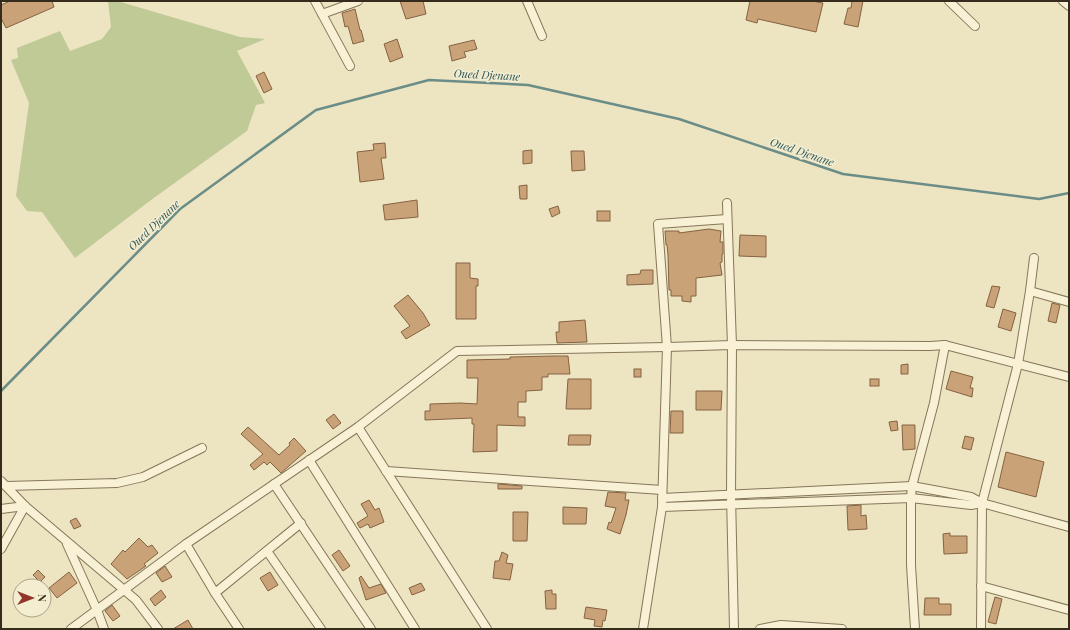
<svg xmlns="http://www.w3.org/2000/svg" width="1070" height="630" viewBox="0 0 1070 630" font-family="'Playfair Display',serif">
	<rect width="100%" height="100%" fill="#ede4c2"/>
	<path fill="#bfca96" d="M108,1h9l123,36 25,2 -28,12 28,52 -9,2 -9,26 -96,69 -76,58 -33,-46 -15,-1 -11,-15 13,-93 -18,-43 7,-2 -1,-10 43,-17 10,20 32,-12 9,-12z"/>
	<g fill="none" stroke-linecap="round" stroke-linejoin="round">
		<path stroke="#6b8d88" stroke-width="2.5" d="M1,391l179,-182 136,-99 113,-30 99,5 151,34 164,55 196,25 30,-6"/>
	</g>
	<g fill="#caa278" stroke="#856240">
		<path d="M10,1h42l2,6 -48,21 -5,-10v-13z"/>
		<path d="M400,1h23l3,13 -20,5z"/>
		<path d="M750,1h62l11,2 -7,29 -58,-13 -1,4 -11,-3z"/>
		<path d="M852,1h11l-5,26 -14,-3 4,-16h3z"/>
		<path d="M355,9l5,21h1l3,11 -11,3 -5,-18 -3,1 -3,-14z"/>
		<path d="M397,39l6,18 -13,5 -6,-18z"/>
		<path d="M474,40l3,9 -13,3 2,5 -14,4 -3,-15z"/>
		<path d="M264,72l8,17 -8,4 -8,-17z"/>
		<path d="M385,143l1,15h-5l3,21 -24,3 -3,-30 17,-2 -1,-6z"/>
		<path d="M532,150v13l-9,1v-13z"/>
		<path d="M571,151h13l1,19 -13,1z"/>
		<path d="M527,185v14h-7l-1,-13z"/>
		<path d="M417,200l1,17 -33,3 -2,-15z"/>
		<path d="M558,206l2,7 -8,4 -3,-8z"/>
		<rect x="597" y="211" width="13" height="10"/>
		<path d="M709,229l12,2 -1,11h3v12h-1v8l-2,1 2,12 -26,3v18h-5v6l-9,-1v-5h-11v-6h-2l-1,-35 -1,-10h-1l-1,-14h14v2z"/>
		<path d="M740,235l26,1v21l-27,-1z"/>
		<path d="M456,263h14v15l8,1v7h-2v33h-20z"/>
		<path d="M641,270h12v14l-26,1v-10l13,-1z"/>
		<path d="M992,286l8,1 -6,21 -8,-2z"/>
		<path d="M408,295l15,18 7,12 -24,14 -5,-7 9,-6 -16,-20z"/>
		<path d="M1052,303l8,2 -4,18 -8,-2z"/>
		<path d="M1003,309l13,4 -5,18 -13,-4z"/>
		<path d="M585,320l2,22 -30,1 -1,-11h3v-10z"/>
		<path d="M554,356h14l2,18h-22v3h-6v13l-16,1v11h-8v15h7v9l-28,-1v26l-24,1 1,-28h-2v-6l-47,2v-9h5v-7l30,-1 17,1 1,-26h-11v-18l43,-1v-2z"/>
		<path d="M908,364v10h-7v-9z"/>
		<rect x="634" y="369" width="7" height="8"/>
		<path d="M951,371l22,6 -3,11h3l-1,9 -26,-8z"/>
		<path d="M568,379h23v30h-25z"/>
		<rect x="870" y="379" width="9" height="7"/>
		<path d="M696,391h26l-1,19h-25z"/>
		<path d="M671,411h12v22h-13z"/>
		<path d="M334,414l7,9 -8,6 -7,-9z"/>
		<path d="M897,421l1,9 -7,1 -2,-9z"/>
		<path d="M902,425h13v24l-12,1z"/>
		<path d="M248,427l31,28 11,-10 -1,-2 5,-5 12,13 -25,22 -11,-11 -3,3 -3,-3 -10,8 -4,-5 13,-11 -22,-20z"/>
		<path d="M569,435h22l-1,10h-22z"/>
		<path d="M965,436l9,2 -3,12 -9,-2z"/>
		<path d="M1006,452l38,10 -8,35 -38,-10z"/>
		<path d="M498,484l24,2v3h-24z"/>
		<path d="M608,492l18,1 -1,7h4l-3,15 -6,19 -13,-5 2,-7 2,1 5,-15 -11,-2z"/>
		<path d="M369,500l6,10 4,-2 5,14 -14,6 -2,-4 -8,4 -3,-5 11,-7 -7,-12z"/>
		<path d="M861,505v11l5,-1 1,14 -19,1 -1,-24z"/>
		<path d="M563,507l24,1 -1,16h-23z"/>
		<path d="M513,512h15l-1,29h-14z"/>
		<path d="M76,518l5,8 -7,3 -4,-8z"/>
		<path d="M950,533v3h17v17l-23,1 -1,-20z"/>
		<path d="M139,538l9,9 4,-2 6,8 -14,11 2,2 -19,13 -16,-15 12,-14 2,2z"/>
		<path d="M339,550l11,16 -7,5 -11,-16z"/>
		<path d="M502,552l6,3 -2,8 7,1 -3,16 -17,-2 2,-17h4z"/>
		<path d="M165,566l7,11 -10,5 -6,-9z"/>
		<path d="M38,570l7,7 -5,5 -7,-7z"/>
		<path d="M69,572l8,11 -20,15 -8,-10z"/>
		<path d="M270,572l8,13 -10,6 -8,-13z"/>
		<path d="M361,576l8,12 12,-4 5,9 -20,7 -7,-22z"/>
		<path d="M421,583l4,7 -13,5 -3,-7z"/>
		<path d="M161,590l5,7 -11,9 -5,-7z"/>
		<path d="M552,590v4h4v15h-10l-1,-18z"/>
		<path d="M995,597l7,2 -6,25 -8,-2z"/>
		<path d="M925,598h14v6h12v11h-27z"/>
		<path d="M112,605l8,11 -7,5 -8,-10z"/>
		<path d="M586,607l21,3 -2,11 -2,-1 -1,7 -8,-1 1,-6 -11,-2z"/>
		<path d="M188,620l5,9h-20z"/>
	</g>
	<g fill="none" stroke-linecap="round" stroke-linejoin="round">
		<g stroke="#86765a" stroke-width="10">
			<g id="minor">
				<path d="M315,1l35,65"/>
				<path d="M527,1l15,35"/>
				<path d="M949,1l26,25"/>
				<path d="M1063,1l6,5"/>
				<path d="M322,14l36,-13"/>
				<path d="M727,203l5,142 -1,150 3,134"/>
				<path d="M1030,291l39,11"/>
				<path d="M358,427l129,202"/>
				<path d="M309,460l106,169"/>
				<path d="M386,471l276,19"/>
				<path d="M1,481l24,25 111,94 22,29"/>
				<path d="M274,484l97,145"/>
				<path d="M6,486l111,-3 26,-6 59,-29"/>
				<path d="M662,498l250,-12 59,11 11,6 87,24"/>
				<path d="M662,507l249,-9 60,7 11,-2"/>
				<path d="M1,509l24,-3"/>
				<path d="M67,544l30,66 7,19"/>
				<path d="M186,544l29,49 24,36"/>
				<path d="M1,549l24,-43"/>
				<path d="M267,551l54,78"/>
				<path d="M981,586l88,24"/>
				<path d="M215,593l86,-70"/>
				<path d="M71,629l115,-85 172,-117 99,-76 210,-4 65,-2 198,1 15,-1 124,32"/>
				<path d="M643,629l19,-122 5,-160 -9,-123 69,-5"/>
				<path d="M760,629l21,-4 61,4"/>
				<path d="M915,629l-4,-64v-67l1,-12 22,-83 11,-58"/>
				<path d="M981,629l1,-126 36,-139 12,-73 4,-33"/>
			</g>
		</g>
		<use href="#minor" stroke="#f8f1d5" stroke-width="8"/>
	</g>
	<g text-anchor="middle" stroke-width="3" stroke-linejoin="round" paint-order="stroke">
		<g font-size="11" font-style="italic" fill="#2d5456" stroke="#f4eed1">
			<text transform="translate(487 75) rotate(3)" y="4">Oued Djenane</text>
			<text transform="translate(802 152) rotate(19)" y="4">Oued Djenane</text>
			<text transform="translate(154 225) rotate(-44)" y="4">Oued Djenane</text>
		</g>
	</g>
	<rect width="1070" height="630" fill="none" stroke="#362c1d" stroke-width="4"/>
	<g transform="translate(32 598) rotate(90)"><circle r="19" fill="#f4eed1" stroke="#a8a089"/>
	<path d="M0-3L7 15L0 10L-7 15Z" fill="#93352b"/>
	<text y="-6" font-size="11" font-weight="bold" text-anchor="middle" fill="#362c1d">N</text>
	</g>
</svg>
